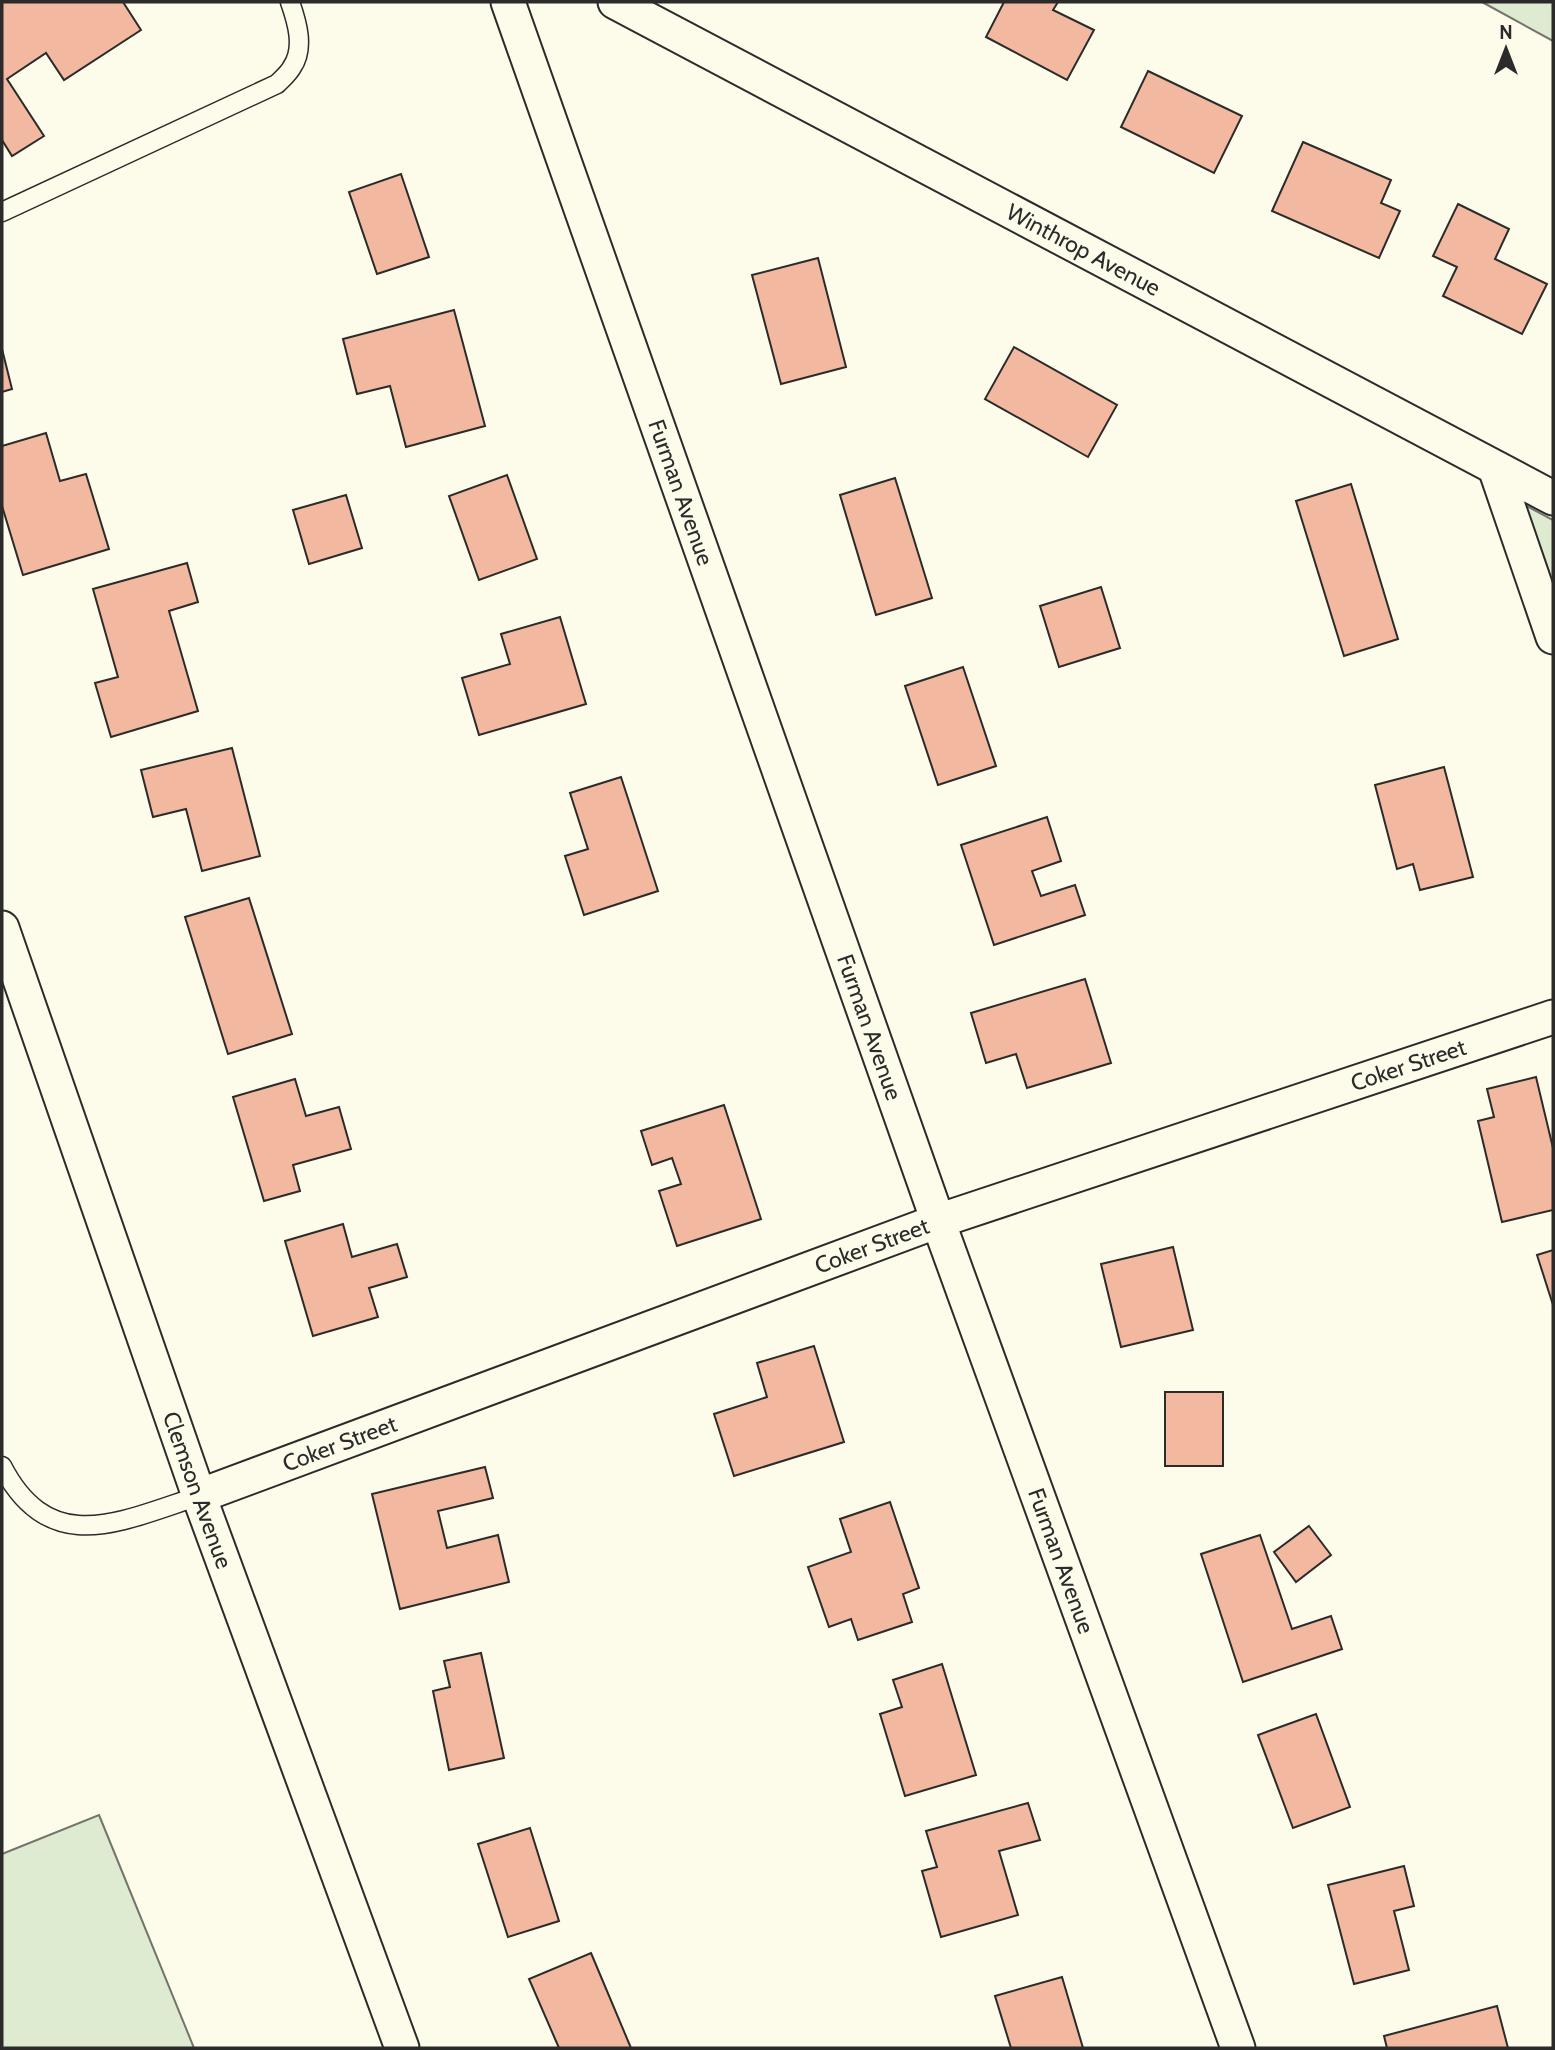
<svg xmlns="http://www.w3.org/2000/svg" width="1555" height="2050" viewBox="0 0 1555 2050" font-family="Cabin,sans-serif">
	<rect width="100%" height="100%" fill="#fdfbea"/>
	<g fill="#deebd1" stroke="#74746e" stroke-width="2">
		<path d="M1482,2h71v39z"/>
		<path d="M1521,503l32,17v71z"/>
		<path d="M99,1815l95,233h-192v-194z"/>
	</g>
	<g fill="#f2b8a0" stroke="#2b2b2b" stroke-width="2">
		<path d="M2,2h121l18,28 -77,50 -18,-27 -39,26 37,57 -32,20 -10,-16z"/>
		<path d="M1004,2h54l-5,8 41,20 -27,50 -81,-43z"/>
		<path d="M1148,71l94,45 -28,57 -93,-46z"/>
		<path d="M1303,142l88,38 -10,23 19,8 -21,47 -107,-47z"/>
		<path d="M401,174l28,83 -52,17 -28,-82z"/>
		<path d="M1458,204l51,25 -14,30 52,25 -25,50 -79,-38 14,-29 -24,-11z"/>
		<path d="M818,258l28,109 -65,17 -29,-109z"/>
		<path d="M454,310l31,116 -79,21 -16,-61 -33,8 -14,-55z"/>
		<path d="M1014,347l103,58 -29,52 -103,-58z"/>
		<path d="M2,349l10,40 -10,3z"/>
		<path d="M46,433l14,48 26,-7 23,75 -86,26 -21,-69v-60z"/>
		<path d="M507,475l30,84 -58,21 -30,-84z"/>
		<path d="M895,478l37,120 -56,17 -36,-120z"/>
		<path d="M1351,484l47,155 -54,17 -48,-155z"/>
		<path d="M346,495l16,53 -53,16 -16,-54z"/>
		<path d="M187,563l11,39 -29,9 29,100 -87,26 -16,-54 23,-6 -25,-88z"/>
		<path d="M1101,587l19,61 -61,19 -19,-61z"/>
		<path d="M560,617l26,87 -107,31 -17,-57 48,-14 -9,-30z"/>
		<path d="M963,667l33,99 -58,19 -33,-99z"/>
		<path d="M232,748l28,108 -58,15 -16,-62 -33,8 -12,-47z"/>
		<path d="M1444,767l29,110 -53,13 -7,-26 -16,5 -22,-84z"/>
		<path d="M621,777l37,114 -74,24 -19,-59 23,-7 -18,-56z"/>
		<path d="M1047,817l14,44 -29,10 9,25 34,-11 10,30 -91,30 -33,-100z"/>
		<path d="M249,898l43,136 -64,20 -43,-137z"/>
		<path d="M1085,979l26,84 -84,25 -11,-34 -30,9 -15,-50z"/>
		<path d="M1536,1077l17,71v62l-51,12 -24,-101 16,-4 -7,-28z"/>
		<path d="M295,1079l11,37 33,-9 12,42 -58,16 7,26 -36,10 -31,-104z"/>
		<path d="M724,1105l37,114 -84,27 -18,-55 22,-7 -9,-26 -20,7 -11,-34z"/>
		<path d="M343,1224l9,33 45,-13 10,33 -38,11 9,29 -65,19 -28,-95z"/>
		<path d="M1173,1247l20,83 -72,17 -20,-83z"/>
		<path d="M1553,1250v55l-16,-50z"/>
		<path d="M814,1346l30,96 -110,34 -20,-62 53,-17 -10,-34z"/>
		<rect x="1165" y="1392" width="58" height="74"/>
		<path d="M485,1467l8,31 -55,13 9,37 51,-13 11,47 -109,27 -28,-115z"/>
		<path d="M890,1502l29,86 -16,6 9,28 -54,18 -7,-21 -22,8 -21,-60 43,-15 -11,-33z"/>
		<path d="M1309,1526l22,29 -35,27 -22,-30z"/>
		<path d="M1260,1535l32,94 39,-13 11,33 -99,33 -42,-128z"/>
		<path d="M481,1653l23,105 -55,12 -16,-79 17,-4 -6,-26z"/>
		<path d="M942,1664l34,111 -71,21 -25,-82 22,-7 -9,-27z"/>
		<path d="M1316,1714l34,93 -57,21 -35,-93z"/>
		<path d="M1028,1803l12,37 -41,11 19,64 -77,22 -19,-66 15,-4 -11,-36z"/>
		<path d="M530,1828l29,93 -51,16 -30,-93z"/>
		<path d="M1404,1866l10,40 -20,5 15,59 -55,14 -26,-99z"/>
		<path d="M591,1953l40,95h-72l-30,-69z"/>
		<path d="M1062,1977l21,71h-72l-16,-52z"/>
		<path d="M1497,2006l11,42h-121l-3,-12z"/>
	</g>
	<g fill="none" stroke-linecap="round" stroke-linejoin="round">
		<g stroke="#2b2b2b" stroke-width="21">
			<g id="lane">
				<path d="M2,212l275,-128c5,-5 12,-11 15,-17 13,-19 5,-45 -2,-65"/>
				<path d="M2,1466c48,93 119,55 197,30"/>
			</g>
		</g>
		<g stroke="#2b2b2b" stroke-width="37">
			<g id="street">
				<path id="s1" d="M508,2l430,1219 300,827"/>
				<path id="s2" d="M615,2l938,496"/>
				<path d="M1495,468l58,169"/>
				<path id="s3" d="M2,928l197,568 203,552"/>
				<path id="s4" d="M199,1496l739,-275 615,-204"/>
			</g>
		</g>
		<use href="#lane" stroke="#fdfbea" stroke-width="18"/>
		<use href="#street" stroke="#fdfbea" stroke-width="33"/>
	</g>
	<g text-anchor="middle" stroke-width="5" stroke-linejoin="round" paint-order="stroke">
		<g font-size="23" fill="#2b2b2b" stroke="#fdfbea">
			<text dy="8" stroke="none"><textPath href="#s2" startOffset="530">Winthrop Avenue</textPath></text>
			<text dy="8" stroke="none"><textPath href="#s1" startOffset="520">Furman Avenue</textPath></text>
			<text dy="8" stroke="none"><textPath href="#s1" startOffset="1087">Furman Avenue</textPath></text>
			<text dy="8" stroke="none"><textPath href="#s4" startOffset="1284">Coker Street</textPath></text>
			<text dy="8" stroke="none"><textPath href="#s4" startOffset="718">Coker Street</textPath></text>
			<text dy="8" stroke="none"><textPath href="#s4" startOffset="150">Coker Street</textPath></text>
			<text dy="8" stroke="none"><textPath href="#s3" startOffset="595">Clemson Avenue</textPath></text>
			<text dy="8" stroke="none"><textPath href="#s1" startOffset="1654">Furman Avenue</textPath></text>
		</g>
	</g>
	<rect width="1555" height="2050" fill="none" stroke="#2b2b2b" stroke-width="7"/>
	<g transform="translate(1506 49)" stroke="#fdfbea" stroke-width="5" paint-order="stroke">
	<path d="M0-5L12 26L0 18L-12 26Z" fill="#2b2b2b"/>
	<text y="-10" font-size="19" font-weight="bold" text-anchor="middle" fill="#2b2b2b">N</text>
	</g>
</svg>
